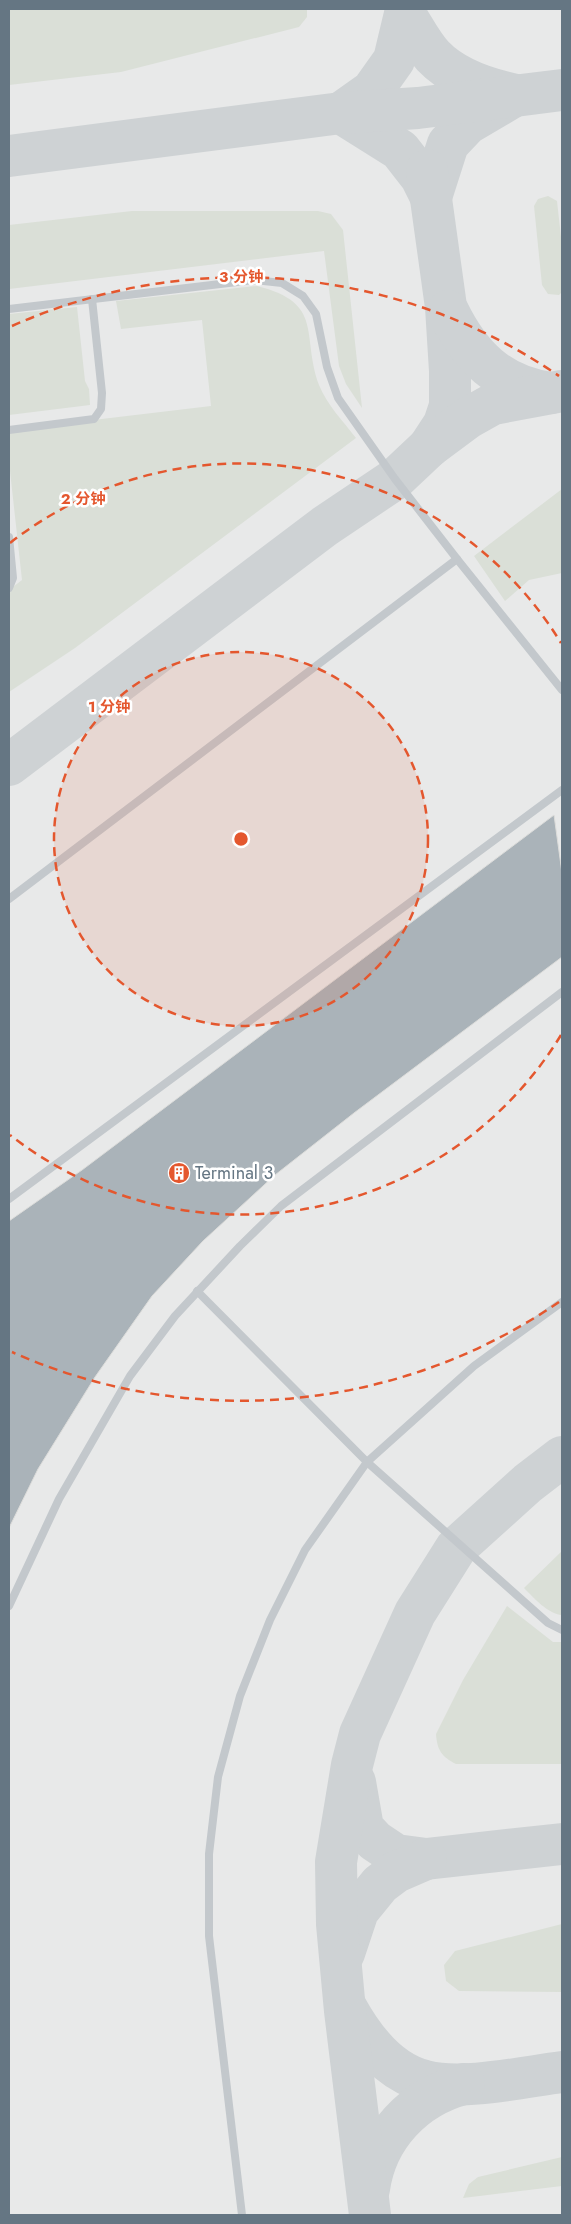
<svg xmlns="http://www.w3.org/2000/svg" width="571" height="2224" viewBox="0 0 571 2224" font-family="Jost,'Noto Sans SC',sans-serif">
	<rect width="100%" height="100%" fill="#fafaf8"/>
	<rect fill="#e8e9e9" x="9" y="9" width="553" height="2206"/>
	<g fill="#dadfd7">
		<path d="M9,9h298v8l-8,10 -178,45 -112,13z"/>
		<path d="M548,196l9,5 5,45v46l-3,3 -11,-1 -6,-9 -8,-79 4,-7z"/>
		<path d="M132,211h186l13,3 12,16 19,178 -16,-24 -7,-18 -15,-115 -315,38v-64z"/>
		<path d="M257,286c68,17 44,49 62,99 8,20 24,36 37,53l-281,210 -66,44v-102l13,-10 -13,-118v-32l202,-24 -9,-86 -81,9 -5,-28z"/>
		<path d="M77,307l8,74 4,8 1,16 -81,10v-101z"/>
		<path d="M562,489v84l-33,7 -24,21 -31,-45z"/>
		<path d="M562,1551v64c-14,-1 -28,-17 -38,-27z"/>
		<path d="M507,1606l46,36h9v122h-106c-14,-7 -19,-14 -20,-30l27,-54z"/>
		<path d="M562,1924v68l-103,-1 -13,-10 -2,-16 11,-14z"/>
		<path d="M562,2157v29l-99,12 6,-14 9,-7z"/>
	</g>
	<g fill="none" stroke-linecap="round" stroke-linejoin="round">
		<g stroke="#ced2d4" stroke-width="42">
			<path d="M405,14c9,14 17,30 28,42 21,22 54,33 83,39l-49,29 -19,20 -17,53 -10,-20 -21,-27 -59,-37 31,-22 22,-31z"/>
			<path d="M9,156l332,-43 77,-5 144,-18"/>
			<path d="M427,170l19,137 4,64v35l-6,18 -15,23"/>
			<path d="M448,311c22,45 51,75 103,82"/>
			<path d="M9,765l316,-239 70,-47 34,-32 39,-29 25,-14 69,-13"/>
			<path d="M355,1782l8,46 12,13 21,14 30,4 136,-15"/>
			<path d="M344,1953l14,-42 22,-27 16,-12 30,-13"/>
			<path d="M346,2007c17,31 42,65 79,74 37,10 98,-4 137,-9"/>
			<path d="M369,2189c7,-52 45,-92 95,-105"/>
			<path d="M370,2215l-25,-204 -8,-87 -1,-62 16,-97 8,-31 55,-121 41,-65 72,-65 34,-26"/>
		</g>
	</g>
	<path fill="#aab3b9" stroke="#dcdcda" d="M554,815l8,58v84l-208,156 -79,62 -72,66 -51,55 -57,81 -57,92 -29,59v-307l73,-51z"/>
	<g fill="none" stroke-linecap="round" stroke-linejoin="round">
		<g stroke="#c3c8cc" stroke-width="8">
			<path d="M9,309l245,-29 28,3 21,13 13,18 11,53 11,31 57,81 62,80"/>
			<path d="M9,430l85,-11 7,-10 1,-16 -10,-94"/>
			<path d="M9,537l4,41 -4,10"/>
			<path d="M9,899l448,-340 105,131"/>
			<path d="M9,1199l553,-409"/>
			<path d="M197,1291l170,171 181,161 14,7"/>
			<path d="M9,1606l50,-107 71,-123 45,-60 65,-70 41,-40 281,-214"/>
			<path d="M242,2215l-33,-279v-82l9,-77 22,-81 30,-76 35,-70 62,-88 107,-96 88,-64"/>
		</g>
	</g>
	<circle cx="241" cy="839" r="187" fill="#e4572e" fill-opacity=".12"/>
	<g fill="none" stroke="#e4572e" stroke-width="2.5" stroke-dasharray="9 6">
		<circle cx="241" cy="839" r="187"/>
		<path d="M561 1035A375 375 0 0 1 10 1135M10 543A375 375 0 0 1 561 643"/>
		<path d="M559 1302A562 562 0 0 1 12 1352M12 326A562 562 0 0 1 559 376"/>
	</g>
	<defs>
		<g id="building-disc" transform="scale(1.125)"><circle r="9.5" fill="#e4572e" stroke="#fff"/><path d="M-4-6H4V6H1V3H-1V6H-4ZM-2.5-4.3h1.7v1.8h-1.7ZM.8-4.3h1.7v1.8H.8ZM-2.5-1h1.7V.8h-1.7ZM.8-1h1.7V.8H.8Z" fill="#fff"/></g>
	</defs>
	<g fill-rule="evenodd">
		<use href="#building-disc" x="179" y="1173"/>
	</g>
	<g text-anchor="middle" stroke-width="5" stroke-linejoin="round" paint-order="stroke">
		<g font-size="18" fill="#657683" stroke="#fff" text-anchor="start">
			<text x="195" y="1179">Terminal 3</text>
		</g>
	</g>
	<circle cx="241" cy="839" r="8" fill="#e4572e" stroke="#fff" stroke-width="2.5"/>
	<g font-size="15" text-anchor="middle" font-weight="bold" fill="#e4572e" stroke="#fff" stroke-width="5" stroke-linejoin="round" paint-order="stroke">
		<text x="241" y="282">3 分钟</text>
		<text x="83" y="504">2 分钟</text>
		<text x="109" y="712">1 分钟</text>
	</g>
	<rect width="571" height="2224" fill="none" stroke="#657683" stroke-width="20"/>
</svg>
